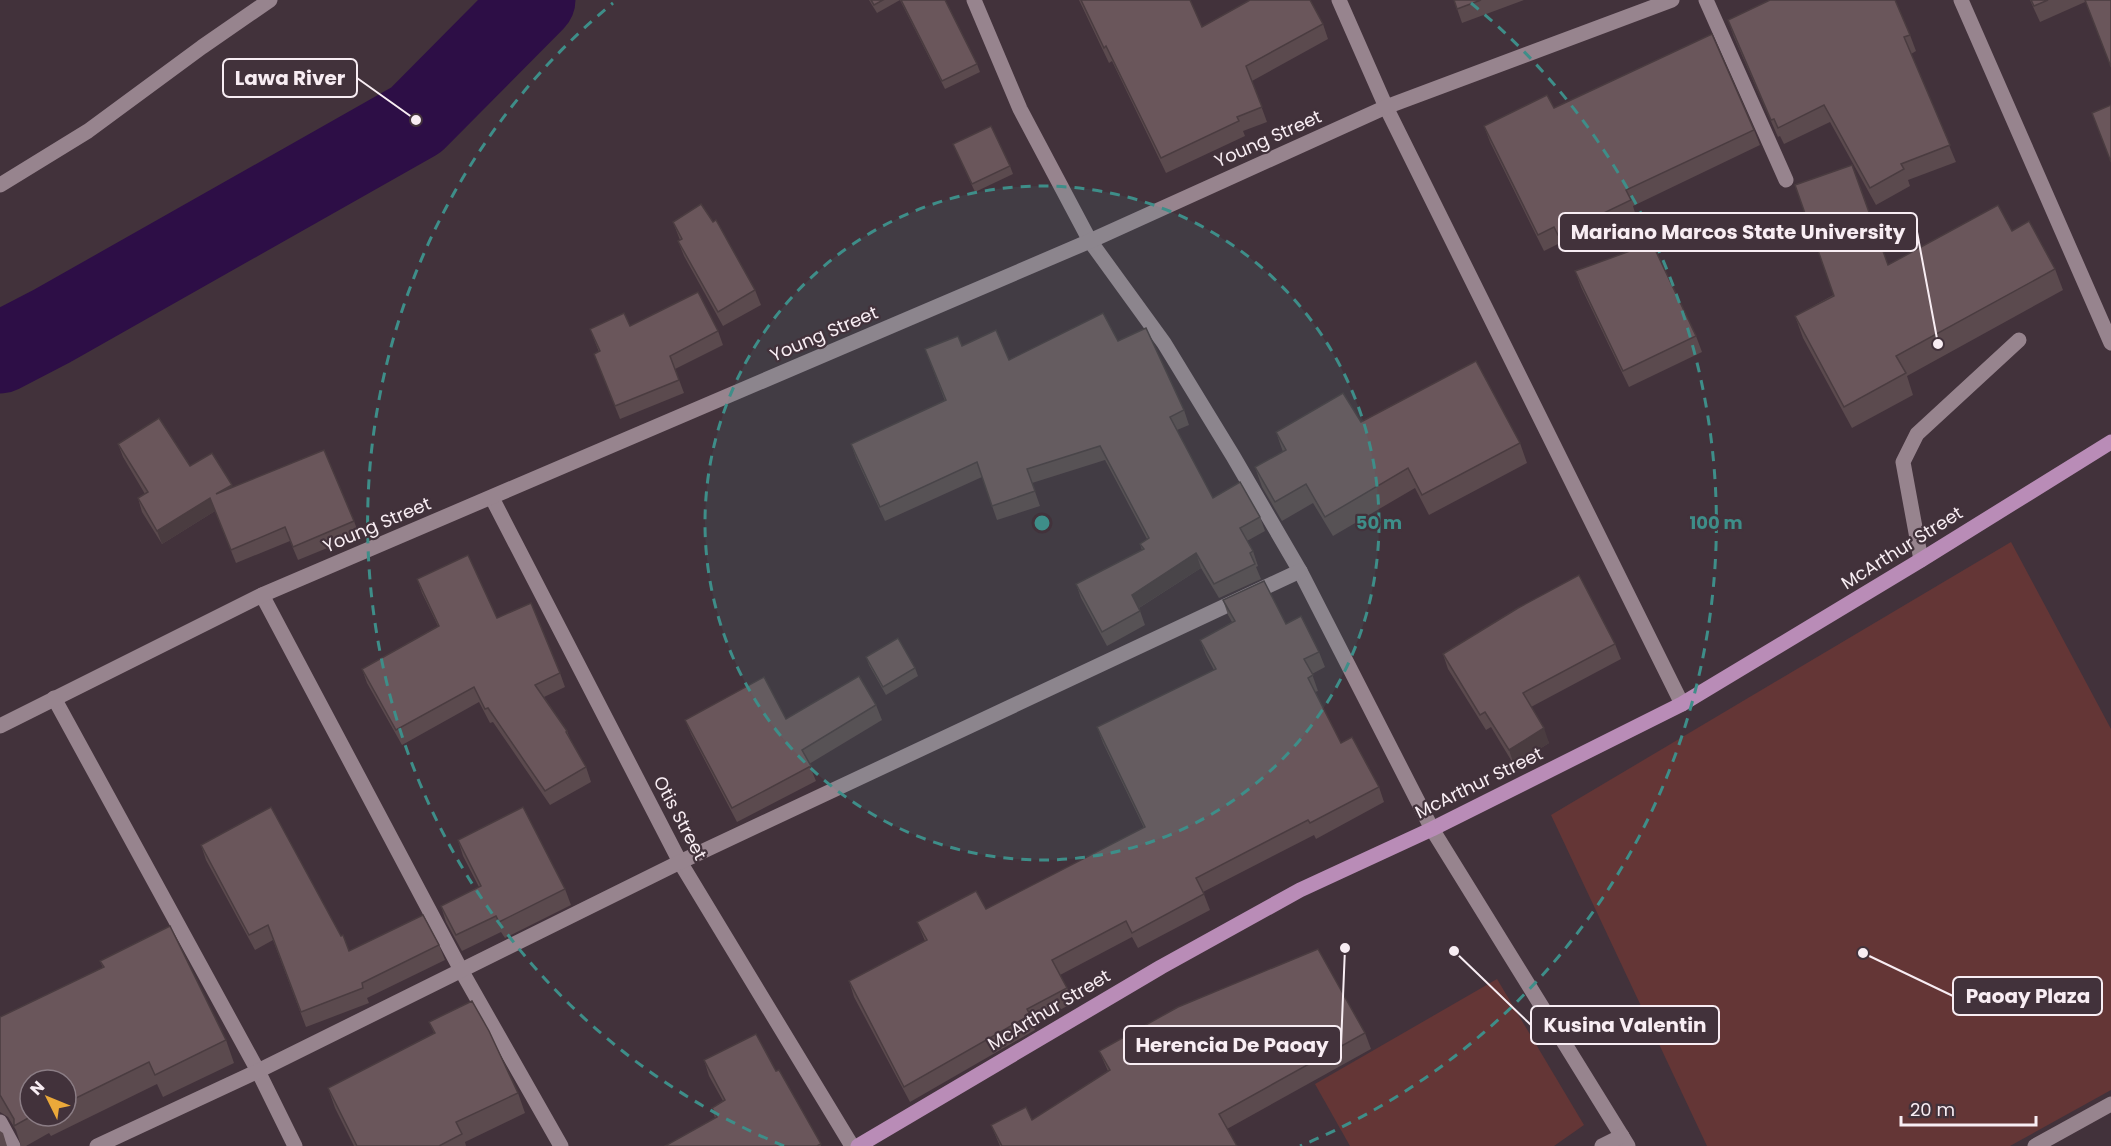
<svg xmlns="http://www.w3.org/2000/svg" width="2111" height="1146" viewBox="0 0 2111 1146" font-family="Poppins,sans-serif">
	<rect width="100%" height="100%" fill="#42323b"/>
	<g fill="#643636">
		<path d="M2011,542l100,187v361l-101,56h-303l-156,-331z"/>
		<path d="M1497,979l87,146 -30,21h-204l-35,-62z"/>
	</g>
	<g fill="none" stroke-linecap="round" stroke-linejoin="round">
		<path stroke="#2d0e46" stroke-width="81" d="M0,353l52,-27 364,-206 119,-120"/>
		<g stroke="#97848e" stroke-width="15">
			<path d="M974,0l46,109 70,132 74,102 69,113 67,115 132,258 196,317"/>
			<path d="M1339,0l47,107 296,597"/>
			<path d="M1706,0l80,180"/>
			<path d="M1961,0l150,343"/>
			<path d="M0,185l88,-54 114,-84 68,-47"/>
			<path d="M492,498l188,364 172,284"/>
			<path d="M1921,560l-18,-98 14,-28 102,-94"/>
			<path d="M262,595l199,375 100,176"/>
			<path d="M54,698l204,373 37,75"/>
			<path d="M0,726l262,-131 828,-354 296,-134 286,-107"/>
			<path d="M0,1122l13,24"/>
			<path d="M97,1146l161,-75 422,-209 620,-291"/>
			<path d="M1602,1146l20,-10"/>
			<path d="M2035,1146l76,-42"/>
		</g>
		<path stroke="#b98cb7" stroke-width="15" d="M858,1146l303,-179 139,-77 132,-61 250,-125 239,-144 190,-118"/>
	</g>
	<g fill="#5b4a4e" fill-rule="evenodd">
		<path d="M869,0h31l-23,13z"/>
		<path d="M900,0h45l32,64 3,8 -35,17z"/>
		<path d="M1079,0h111l12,27 121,-3 5,15 -76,42 15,41 -24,9 2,5 -79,37 -54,-112 -3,2z"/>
		<path d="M1454,0h70l-62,23z"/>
		<path d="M2030,0h81l-26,2 -45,20z"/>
		<path d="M1728,20l182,15 6,16 -5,3 45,108 -48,18 2,6 -34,19 -46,-83 -46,22 -4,-8 -2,1 -44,-100z"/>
		<path d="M1554,108l200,22 6,15 -127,61 3,10 -72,35 -4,-8 -16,8 -54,-109 -6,-16z"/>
		<path d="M953,144l57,22 3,8 -38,18z"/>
		<path d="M673,222l82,68 6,15 -38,21 -39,-70 -6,-15 2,-1z"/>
		<path d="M2012,231l43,38 8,21 -156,86 6,19 -61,33 -49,-90 -8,-22 93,-51z"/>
		<path d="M1575,271l121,65 6,16 -73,35 -48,-100z"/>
		<path d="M630,326l88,5 5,14 -48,24 9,24 -64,26 -26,-65 5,-2 -9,-23z"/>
		<path d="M1118,341l66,69 5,15 -12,5 36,68 47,19 5,14 -18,10 6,10 5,15 -2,1 5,12 -42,19 -18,-30 -62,40 6,17 -38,21 -26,-48 -5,-14 66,-34 -2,-6 7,-5 -42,-79 -73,23 8,23 -43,14 -15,-43 -97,44 -29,-63 -5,-14 94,-43 -20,-52 37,-3 47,14z"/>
		<path d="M1361,422l159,21 7,20 -98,52 -14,-27 -82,48 -20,-33 -31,18 -20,-34 -7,-20 28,-15 -7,-20z"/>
		<path d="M118,444l72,22 43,22 121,33 5,14 -61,25 -8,-19 -54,22 -21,-52 -53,33 -20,-32 -4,-14 7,-4 -22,-37z"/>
		<path d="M417,579l80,39 63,55 5,14 -21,10 23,34 5,13 14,23 5,15 -41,23 -57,-83 -3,1 -11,-21 -77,43 -35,-62 -5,-14 76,-43 -16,-33z"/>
		<path d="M1223,600l63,24 33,28 6,15 -13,7 6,17 -3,1 26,51 38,44 5,15 -68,37 -2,-4 -111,57 7,18 -72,38 -6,-11 -72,38 7,13 6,15 -40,21 2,6 -125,72 -56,-105 -5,-16 76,-40 -8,-19 69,-13 158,-81 -41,-85 -6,-16 117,-57 -8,-15 -6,-15 32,-18 -4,-7z"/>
		<path d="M1615,644l6,15 -90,48 18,36 -35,22 -23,-38 -5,3 -38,-61 -5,-15z"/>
		<path d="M866,657l49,11 3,8 -32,19 -17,-30z"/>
		<path d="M876,705l6,15 -73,44 7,17 -79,41 -46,-88 -6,-14 101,-1z"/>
		<path d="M458,840l107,49 6,16 -66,33 -4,-6 -39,19 -16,-29 -5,-16 38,-19 -16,-31z"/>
		<path d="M201,845l148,106 90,-6 6,15 -78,38 2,5 -63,24 -33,-87 -18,10 -49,-90z"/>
		<path d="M100,961l126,79 8,23 -71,34 -6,-13 -106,52 -2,-3 -23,13h-5l-5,-16 -8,-13 -8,-5v-95l103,-49zM66,1080v36h-36z"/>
		<path d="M429,1022l89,71 7,20 -60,29 1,4h-112l-19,-38 -7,-20 106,-55z"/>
		<path d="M1365,1033l6,16 -144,80 10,17h-237l-9,-21 41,-5 76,-49 -9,-20z"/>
		<path d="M704,1060l72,11 45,75h-156l50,-28 -3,-10 11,-7 -14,-25z"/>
		<path d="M0,1131l3,2 4,13h-7z"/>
	</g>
	<g fill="#4a3c40">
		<path d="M232,485l5,13 -21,-4z"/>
		<path d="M210,498l5,13 -53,33 -5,-13z"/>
		<path d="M1196,553l5,15 -64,41 -5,-14z"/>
		<path d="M1544,728l5,15 -35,22 -5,-15z"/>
	</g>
	<g fill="#6a565b" stroke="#4a3c40" stroke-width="1.5">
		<path d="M871,0h12l-9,5z"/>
		<path d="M901,0h44l32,64 -35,17z"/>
		<path d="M1081,0h109l12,27 48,-27h60l13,24 -77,42 16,41 -25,10 2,4 -78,37 -55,-112 -2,2z"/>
		<path d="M1454,0h27l-24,9z"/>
		<path d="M1770,0h125l15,35 -6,2 46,108 -49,19 3,5 -34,19 -46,-83 -46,23 -4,-9 -3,1 -43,-100z"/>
		<path d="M2031,0h17l-14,6z"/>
		<path d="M2085,0h26v67z"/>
		<path d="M1712,34l42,96 -128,60 5,10 -73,35 -4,-8 -16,8 -54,-109 63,-31 7,13z"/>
		<path d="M2111,105v57l-19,-49z"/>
		<path d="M991,126l19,40 -38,18 -19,-40z"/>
		<path d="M1852,165l36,100 110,-60 14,26 17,-10 26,48 -159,87 10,17 -62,34 -49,-91 39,-20 -39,-111z"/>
		<path d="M701,204l12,18 3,-2 39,70 -37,22 -40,-71 4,-2 -9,-17z"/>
		<path d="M1652,243l44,93 -73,35 -48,-100z"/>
		<path d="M698,292l20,39 -48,25 9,24 -64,26 -21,-52 6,-3 -10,-22 34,-16 6,13z"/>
		<path d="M1103,313l15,28 28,-13 38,82 -14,7 43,81 27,-16 20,35 -20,11 13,23 -3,2 5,11 -41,20 -18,-31 -64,42 8,16 -38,21 -26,-48 68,-35 -4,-5 9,-6 -49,-92 -73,23 8,22 -43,15 -15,-44 -97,45 -29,-63 95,-44 -21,-51 33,-13 4,10 34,-16 13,30z"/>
		<path d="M1476,361l44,82 -98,52 -14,-27 -83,49 -19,-33 -31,18 -20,-35 31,-17 -10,-18 67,-39 18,29z"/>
		<path d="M159,418l31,48 22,-13 20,32 -16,9 108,-44 30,71 -61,26 -8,-20 -54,23 -21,-52 -53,33 -19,-33 10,-6 -30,-48z"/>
		<path d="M468,555l29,63 34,-15 29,70 -25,12 32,46 -1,1 20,35 -41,24 -57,-83 -3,1 -11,-22 -78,43 -34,-61 77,-43 -22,-47z"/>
		<path d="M1579,575l36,69 -92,49 21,35 -35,22 -24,-38 -5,3 -37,-61 75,-46z"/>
		<path d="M1264,581l22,43 15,-8 18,36 -15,7 9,16 -5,3 33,65 11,-6 27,50 -69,36 -2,-3 -112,58 8,16 -72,39 -6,-12 -74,39 15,28 -40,21 3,6 -126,72 -55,-106 78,-41 -10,-18 59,-31 10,18 159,-82 -48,-100 119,-58 -16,-29 35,-19 -12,-21z"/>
		<path d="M898,638l17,30 -32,19 -17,-30z"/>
		<path d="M859,676l17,29 -74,45 9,16 -79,42 -47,-88 79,-43 22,42z"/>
		<path d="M271,807l70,129 2,-1 6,16 74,-36 16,30 -77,38 1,5 -62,24 -33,-87 -19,10 -48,-90z"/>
		<path d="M523,807l42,82 -66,33 -3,-6 -40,19 -15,-29 40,-20 -23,-46z"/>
		<path d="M170,926l56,114 -71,35 -6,-13 -83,41v-23h-36v36h2l-18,10v-7l-14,-24v-78l104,-50 -4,-6z"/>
		<path d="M1318,949l47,84 -146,81 18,32h-235l-11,-21 35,-18 6,13 78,-50 -11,-19 79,-44z"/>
		<path d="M472,1001l17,30 29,62 -62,29 6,12 -23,12h-82l-29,-58 107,-55 -6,-11z"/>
		<path d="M756,1034l20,37 3,-1 42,74 -4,2h-152l52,-29 -5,-9 13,-8 -21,-40z"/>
	</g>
	<circle cx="1042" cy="523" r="337" fill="#3e8e89" fill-opacity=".12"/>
	<g fill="none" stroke="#3e8e89" stroke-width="3" stroke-dasharray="10 8">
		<circle cx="1042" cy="523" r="337"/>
		<path d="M784 1146A674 674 0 0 1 613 3M1471 3A674 674 0 0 1 1300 1146"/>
	</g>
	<g text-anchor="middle" stroke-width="4.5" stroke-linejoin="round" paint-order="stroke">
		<g font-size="18" fill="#f8edf3" stroke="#42323b">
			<text transform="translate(1268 139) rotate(-24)" y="6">Young Street</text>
			<text transform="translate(824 334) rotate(-23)" y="6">Young Street</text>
			<text transform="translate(377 525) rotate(-23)" y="6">Young Street</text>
			<text transform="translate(1902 548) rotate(-32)" y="6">McArthur Street</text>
			<text transform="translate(1479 783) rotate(-26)" y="6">McArthur Street</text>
			<text transform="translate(680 818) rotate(62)" y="6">Otis Street</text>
			<text transform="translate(1049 1010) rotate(-31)" y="6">McArthur Street</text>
		</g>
	</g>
	<circle cx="1042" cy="523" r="9" fill="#3e8e89" stroke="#42323b" stroke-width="3"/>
	<g font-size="18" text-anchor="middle" font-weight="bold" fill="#3e8e89" stroke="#42323b" stroke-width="4.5" stroke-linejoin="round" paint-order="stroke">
		<text x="1379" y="529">50 m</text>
		<text x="1716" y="529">100 m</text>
	</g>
	<path fill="none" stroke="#f8edf3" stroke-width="2" d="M416 120L357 78M1938 344L1917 232M1863 953L1953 996M1454 951L1531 1025M1345 948L1341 1045"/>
	<g fill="#f8edf3" stroke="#42323b" stroke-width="2">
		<circle cx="416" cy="120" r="6"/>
		<circle cx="1938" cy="344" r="6"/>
		<circle cx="1863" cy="953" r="6"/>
		<circle cx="1454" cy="951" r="6"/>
		<circle cx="1345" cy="948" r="6"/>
	</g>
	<g fill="#42323b" stroke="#f8edf3" stroke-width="2">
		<rect x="223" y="59" width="134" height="38" rx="6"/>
		<rect x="1559" y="213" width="358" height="38" rx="6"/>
		<rect x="1953" y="977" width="149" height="38" rx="6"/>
		<rect x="1531" y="1006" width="188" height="38" rx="6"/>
		<rect x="1124" y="1026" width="217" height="38" rx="6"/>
	</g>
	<g font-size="20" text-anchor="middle" font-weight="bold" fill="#f8edf3">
		<text x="290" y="85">Lawa River</text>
		<text x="1738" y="239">Mariano Marcos State University</text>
		<text x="2028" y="1003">Paoay Plaza</text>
		<text x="1625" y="1032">Kusina Valentin</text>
		<text x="1232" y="1052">Herencia De Paoay</text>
	</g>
	<g transform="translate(48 1098) rotate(313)"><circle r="28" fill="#42323b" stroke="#8b7d85" stroke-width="1.5"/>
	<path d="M0-4.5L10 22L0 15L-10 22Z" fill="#eba93a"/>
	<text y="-9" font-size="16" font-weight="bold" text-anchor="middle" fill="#f8edf3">N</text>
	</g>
	<path d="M1901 1116v9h135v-9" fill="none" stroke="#f8edf3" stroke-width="3"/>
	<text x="1910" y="1116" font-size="18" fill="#f8edf3" stroke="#42323b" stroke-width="4.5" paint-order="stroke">20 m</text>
</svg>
